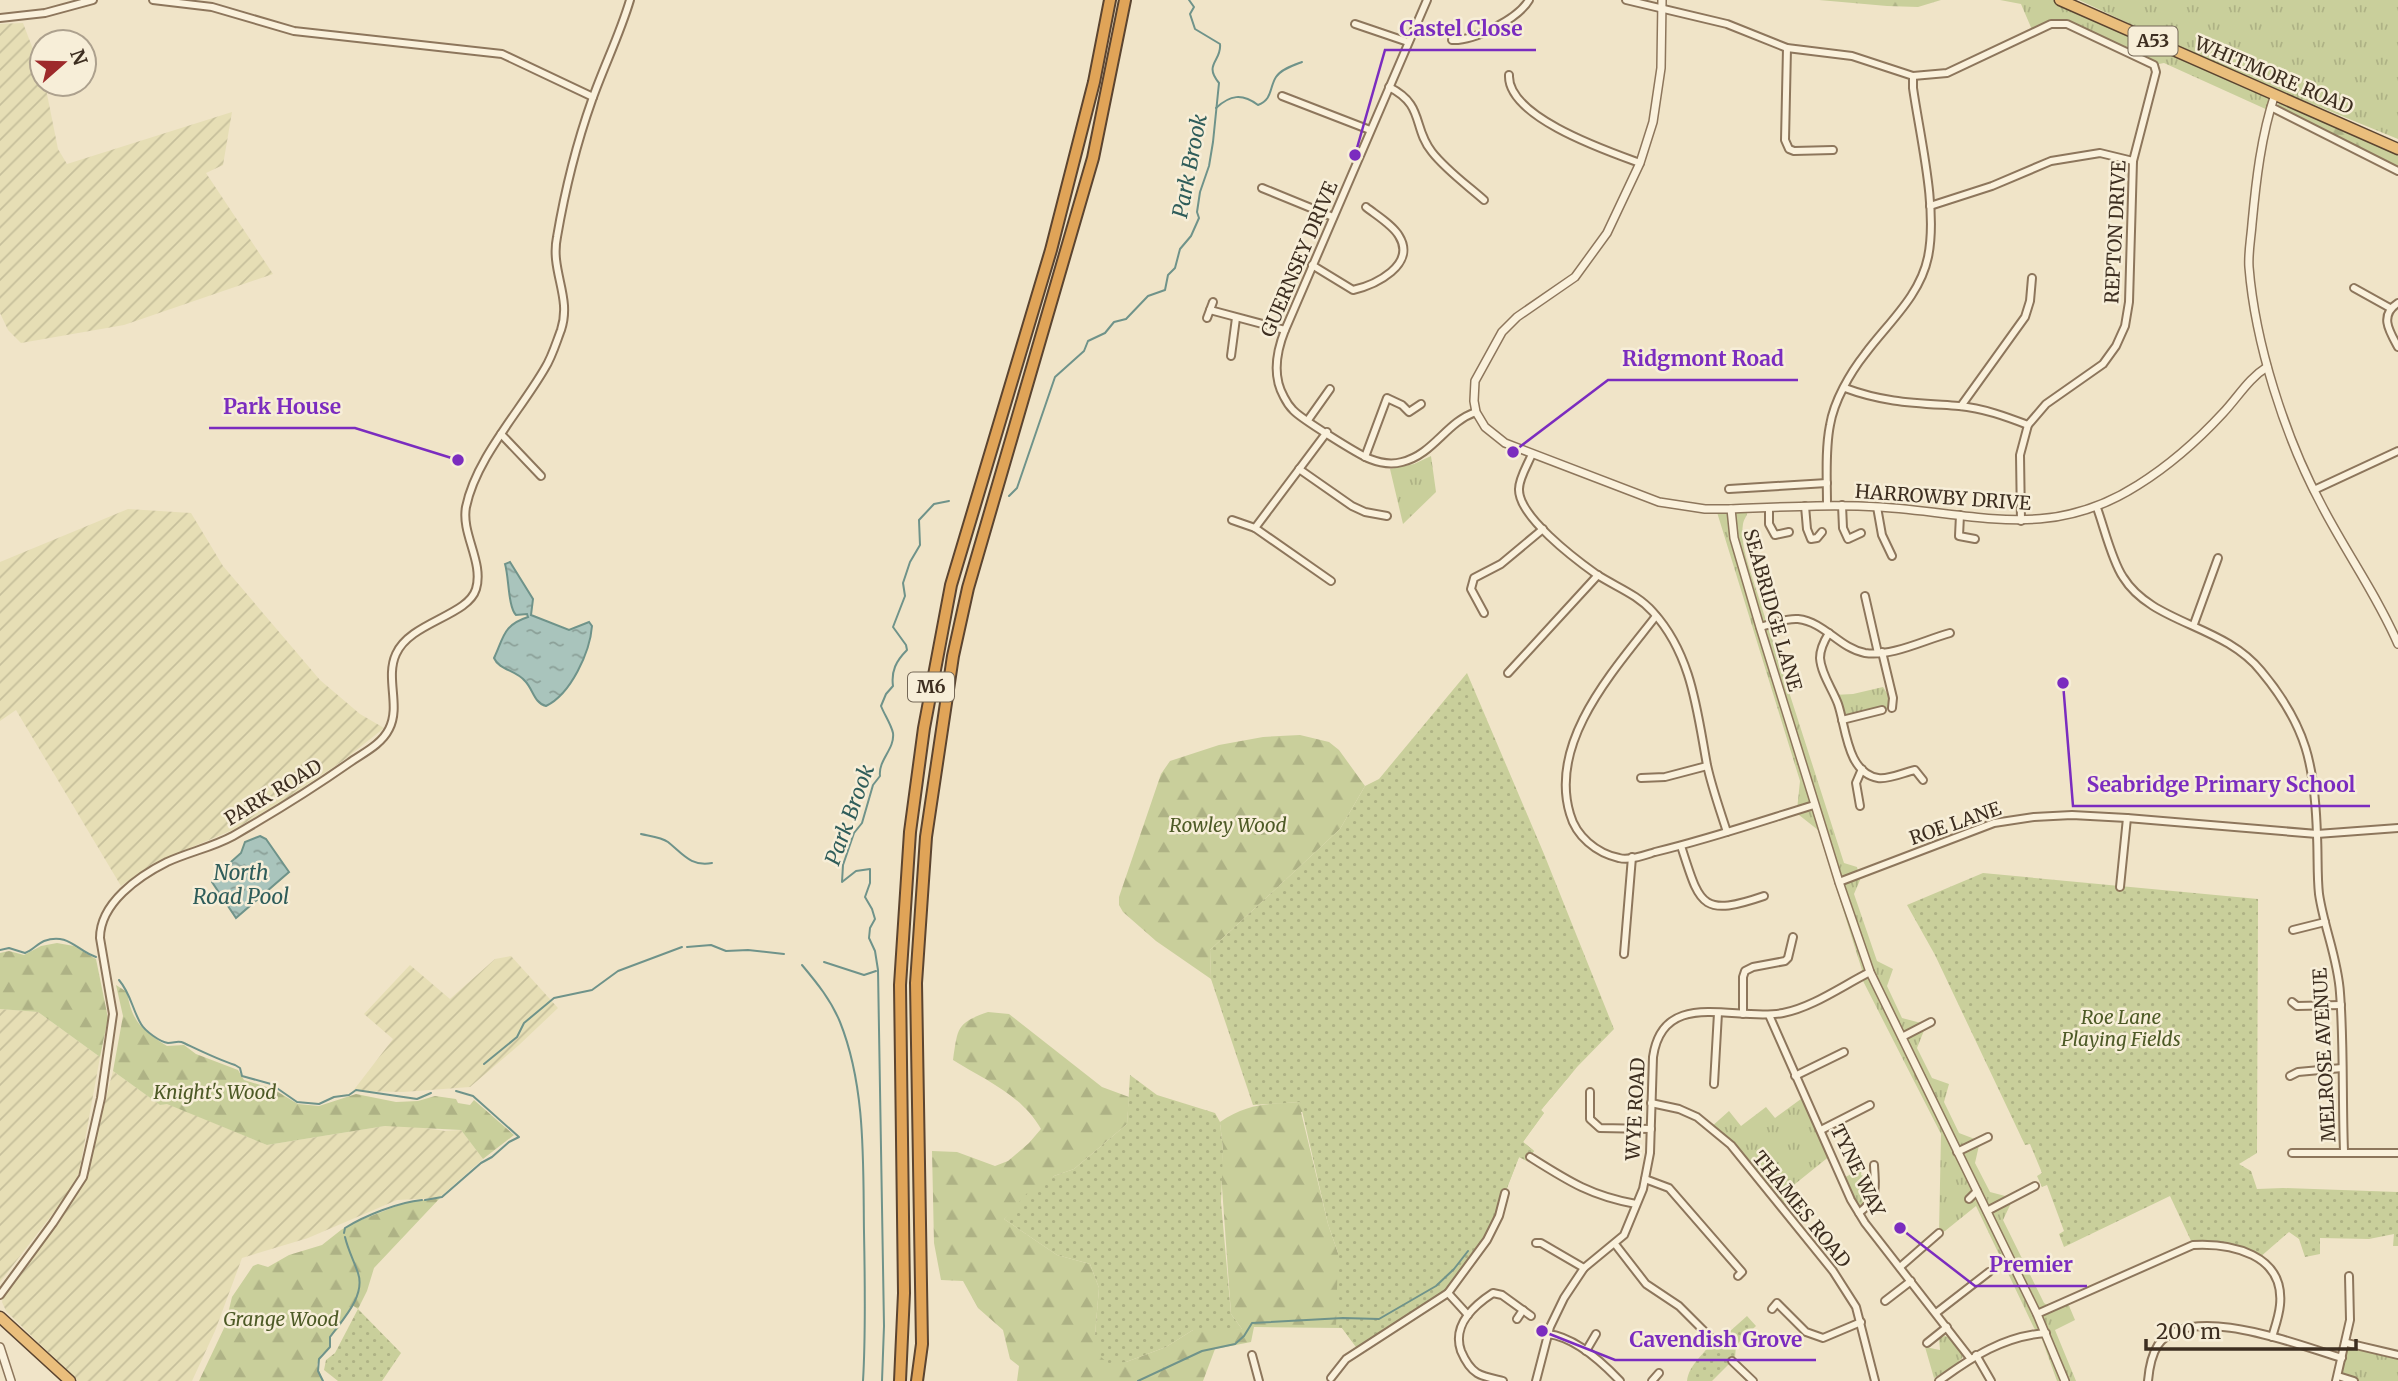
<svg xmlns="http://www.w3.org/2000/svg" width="2398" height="1381" viewBox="0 0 2398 1381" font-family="Merriweather,serif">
	<defs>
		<pattern id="farmland-furrows" width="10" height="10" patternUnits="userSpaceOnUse" patternTransform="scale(1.75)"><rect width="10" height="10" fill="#e6deb5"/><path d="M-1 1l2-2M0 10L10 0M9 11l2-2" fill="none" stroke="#c6bf9b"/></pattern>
		<pattern id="grass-tufts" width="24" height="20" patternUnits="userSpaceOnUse" patternTransform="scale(1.75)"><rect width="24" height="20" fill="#c9cf9b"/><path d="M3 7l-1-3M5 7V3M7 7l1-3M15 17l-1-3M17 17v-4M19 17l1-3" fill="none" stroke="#aeb285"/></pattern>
		<pattern id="forest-firs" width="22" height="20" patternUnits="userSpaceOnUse" patternTransform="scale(1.75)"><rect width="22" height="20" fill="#c9cf9b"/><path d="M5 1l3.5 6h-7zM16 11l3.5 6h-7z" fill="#aeb285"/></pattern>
		<pattern id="park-dots" width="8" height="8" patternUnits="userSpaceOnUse" patternTransform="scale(1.75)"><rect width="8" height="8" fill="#c9cf9b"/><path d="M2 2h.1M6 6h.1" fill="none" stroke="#aeb285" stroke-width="1.8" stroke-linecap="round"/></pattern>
		<pattern id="water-ripples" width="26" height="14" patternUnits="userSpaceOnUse" patternTransform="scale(1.75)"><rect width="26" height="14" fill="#a9c4bc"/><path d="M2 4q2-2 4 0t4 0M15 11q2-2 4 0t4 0" fill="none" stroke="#8ba098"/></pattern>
	</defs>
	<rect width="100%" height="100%" fill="#f0e4c8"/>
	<g fill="url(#farmland-furrows)">
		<path d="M23,23l19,50v11h3l13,65 9,15 165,-52 -9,53 -17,8 67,101 -149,51 -103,18 -13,-13 -8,-17v-289z"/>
		<path d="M128,509l63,4 32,53 97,114 40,34 24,14 -40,32 -60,40 -49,29 -83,35 -31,22 -105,-176 -16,11v-159z"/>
		<path d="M511,956l47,52 -39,37 -49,42 -67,5 -50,-1 40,-52 -29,-25 46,-49 40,34 45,-40z"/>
		<path d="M0,1009l38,3 62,45 -21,116 -8,17 -71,92z"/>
		<path d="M113,1071l47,34 7,-2 100,42 118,-19h27l33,5 16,-1 22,29 -44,39 -42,2 -89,38 -66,20 -27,73 -23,50h-114l-72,-70 -4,-9 1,-4 76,-108 8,-19z"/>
	</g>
	<g fill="url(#grass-tufts)">
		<path d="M2000,0h60l338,149v22l-112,-55 -11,-21 -5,16 -106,-48 -10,2 -95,-42 -26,9 -12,-28z"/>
		<path d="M2079,0h319v139l-174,-71z"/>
		<path d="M1431,456l5,36 -33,32 -13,-55 24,-5z"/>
		<path d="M1748,508c0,8 -4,10 -5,16 -3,19 5,39 10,56l91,283 13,4 3,13 -6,14 23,67 16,8 -6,17 15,32 19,5 4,5 -8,20 15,30 17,6 -5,18 15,31 21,8 -5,22 15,29 19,5 3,4 -9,19 41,83 8,5 15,-7 8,19 -20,10 21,51h-19l-17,-47 -6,-6 -58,-122 -31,25 -6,2 2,-99 -80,-157 1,-7 -44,-140 -19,-15 -2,-5 3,-29 -84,-272z"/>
		<path d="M1883,687l10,16 -1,5 -50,12 -8,-25 19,-1z"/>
		<path d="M1805,1096l26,59 -36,29 -4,14 -8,12 -52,-65 -21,-17 19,-17 12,15 25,-19 9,11z"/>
		<path d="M1862,1169l-1,6 6,2 -1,18 7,4 -14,14 -18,-34z"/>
		<path d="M1945,1336l7,2 11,19 -10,10 -19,11 -9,-31 15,3 -1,-12z"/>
		<path d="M2347,1343l51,12v26h-44l-16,-5z"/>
	</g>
	<g fill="url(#forest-firs)">
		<path d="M1819,0h122l-23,7 -31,-1z"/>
		<path d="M2285,102l113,55v10l-122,-59 2,-4z"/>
		<path d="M1300,735l29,7 10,8 26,36 -25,43 -130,121 1,29 -55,-38 -33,-29 -4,-7v-8l42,-123 9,-13 49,-16 44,-8z"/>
		<path d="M57,943l17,3 22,13 12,59 -8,39 -62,-45 -38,-3v-56l9,-2 15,4 17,-9z"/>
		<path d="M116,985l11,7c5,30 15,38 40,54l17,-1 12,9 42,16 6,10 29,9 25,15 21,2 37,-12 40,8 22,-1 17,-5 21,3 2,4 12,2 4,-5 40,35 -31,24 -22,-29 -76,-4 -118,19 -100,-41 -7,1 -47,-34 10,-55z"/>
		<path d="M988,1012l21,2 93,73 27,10 -2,27 -53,45 -20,7 -50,43 53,36 33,9 9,24 -4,47 31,27 40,-15 27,-17 49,-1 -11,-15 -10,-141 2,-22 -3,-29c28,-19 48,-18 80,-20l10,9 -9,1 27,112 10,29 162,-99 77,-87 -36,43 3,3 -21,29 11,9 -7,10 -8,-4 -14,36 -148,155 -15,-20 -88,-1 -3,15 -36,7 -12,32h-186l2,-15 -9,-7 -7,-29 -25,-22 -15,-27 -22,-1 -7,-37 -2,-92 25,1 38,14 13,-5 21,-18 12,-14c-19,-34 -56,-49 -88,-69 5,-32 3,-37 35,-48z"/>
		<path d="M440,1198l-66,70 -7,23 -9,18 -6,-4 -13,23 -9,9v10l-9,8 -4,10 6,16h-124l26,-55 7,-29 21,-31 5,-2 10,3 21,-12 33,-10 19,-15 12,-7 54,-21z"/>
	</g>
	<g fill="url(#park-dots)">
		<path d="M1467,673l77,181 70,175 -37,38 -36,43 3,3 -21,29 11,9 -7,10 -8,-4 -32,83 -39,53 -89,58 -17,-23 -6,-1 2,-74 -10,-29 -28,-122 -47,3 -42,-126 -1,-29 130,-121 25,-43 14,-7z"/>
		<path d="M1983,873l275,26 -1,254 -18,11 12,7 6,18 26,-1 115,4v54h-5l1,-12 -25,5 -49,-1v16l-15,3 -6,-18 -10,-7 -30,26 -12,-7 -54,-6 -23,-49 -106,51 -5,-13 5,-3 -17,-46 -5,2 -5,-11 5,-3 -12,-29 -5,1 -90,-190 -28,-50z"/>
		<path d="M1130,1075l27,20 58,18 5,9 3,29 -2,51 10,112 11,15 -23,3 -26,-2 -27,17 -40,15 -18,1 -7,-6 -6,-22 4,-47 -9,-24 -33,-9 -53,-36 25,-28 25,-15 20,-7 53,-45z"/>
		<path d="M358,1309l43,44 -19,28h-44l-14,-11 2,-10 9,-7z"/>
		<path d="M1747,1316l9,10 -20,19 -1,13 -23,23h-25c2,-17 18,-27 27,-42l5,2z"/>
	</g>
	<g fill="url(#water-ripples)" stroke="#6f938a" stroke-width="2">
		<path d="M510,562l23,37 -2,16 38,15 20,-8 3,4c-2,26 -21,68 -46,80 -12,-3 -13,-17 -21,-25 -9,-11 -26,-11 -31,-23 10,-21 9,-33 34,-41l-1,-3 -11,1c-8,-8 -7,-38 -11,-51z"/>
		<path d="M260,836l6,3 23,33 -53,46 -24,-36 1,-4 28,-25 4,-11z"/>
	</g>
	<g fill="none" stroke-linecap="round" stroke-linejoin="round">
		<g stroke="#6f938a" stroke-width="2">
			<path d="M1216,108c14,-13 26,-15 42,-3 15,-6 11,-17 18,-28 5,-8 18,-12 26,-15"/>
			<path d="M1009,496l8,-8 38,-111 29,-26 4,-10 17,-8 9,-11 12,-3 22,-23 17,-6 3,-15 7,-7 5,-19 11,-13 8,-18 -2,-6 3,-20 9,-26 4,-24 6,-59c-16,-19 3,-22 1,-39l-25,-15 -5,-15 4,-7 -5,-7"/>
			<path d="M641,834c8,2 20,3 27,8 15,12 23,25 44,21"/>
			<path d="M687,947l24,-2 15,6 22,-1 36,4"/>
			<path d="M0,950l9,-2 16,5c8,-3 12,-9 19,-12 24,-9 33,10 52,16"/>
			<path d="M824,962l40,13 12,-4"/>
			<path d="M802,965c15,18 29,35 38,57 26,65 23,141 24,210 1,50 2,100 -1,149"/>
			<path d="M119,980c12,14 13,29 22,44 4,7 19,18 27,19 7,0 10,-3 16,0 17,8 33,16 51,22l5,3 2,8 29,8 26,18 22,2 15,-7 15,-2 7,-5 61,9 14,-6"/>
			<path d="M484,1064l33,-27 7,-14 30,-25 38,-8 26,-19 64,-24"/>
			<path d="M425,1200l17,-3 39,-34 11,-6 17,-15 10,-5 -46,-41 -17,-5"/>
			<path d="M344,1233l1,-5c19,-12 54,-26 77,-28"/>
			<path d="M323,1381l-5,-10 1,-12 11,-12v-10c12,-17 36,-41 28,-64 -4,-12 -10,-23 -13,-36"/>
			<path d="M882,1381l2,-55 -6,-356 -3,-19 -6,-13 1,-10 5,-9 -3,-10 -7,-12 5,-14v-14l-14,2 -14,11 1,-17 11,-32 8,-10 11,-38 7,-9c-2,-16 15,-27 13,-43 -2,-9 -9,-19 -12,-27l5,-12 7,-8c-2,-15 3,-25 14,-36l-1,-5 -13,-18 12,-31 -2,-13 7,-21 10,-17 -1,-25 15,-16 15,-3"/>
			<path d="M1138,1381l64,-30 33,-7 9,-8 8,-13 91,-5 36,1 57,-33 18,-17 14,-18"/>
		</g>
		<g stroke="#8d765c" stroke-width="10">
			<g id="minor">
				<path d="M153,0l59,7 82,24 208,23 91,43"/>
				<path d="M1427,0l-142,330c-8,20 -13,46 -1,67 2,4 6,10 9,13 7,8 66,45 77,49 10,4 21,6 32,3 32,-8 44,-40 74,-50"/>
				<path d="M1626,0l101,24 60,24 65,8 61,20 34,-3 104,-49h16l87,41 2,7 -23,89 -4,141 -4,24 -9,20 -13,18 -57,40 -18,21 -8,30 1,66"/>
				<path d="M0,18l45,-5 48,-13"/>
				<path d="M1355,24l53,18"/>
				<path d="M1452,40c22,1 66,-21 77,-40"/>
				<path d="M1787,48l-2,92 4,9 5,2 39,-1"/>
				<path d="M1509,75c-2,42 98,76 131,88"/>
				<path d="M1389,87c36,18 23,40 43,65 14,18 35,33 52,48"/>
				<path d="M1282,96l88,34"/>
				<path d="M2271,107l127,64"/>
				<path d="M1262,188l71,29"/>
				<path d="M1930,206l62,-20 59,-25 49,-8 33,8"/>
				<path d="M1312,265l41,25c22,-5 64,-25 46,-54 -6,-11 -23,-21 -33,-29"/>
				<path d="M2354,288l36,20"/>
				<path d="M2398,303c-19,12 -9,28 0,44"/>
				<path d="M1210,310l75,20"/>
				<path d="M1207,318l6,-16"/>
				<path d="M1231,356l5,-38"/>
				<path d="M1845,388c40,15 72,15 114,18 24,2 48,11 69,19"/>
				<path d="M1961,406l64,-89 5,-16 2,-23"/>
				<path d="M1308,420l22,-31"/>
				<path d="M501,434l40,42"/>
				<path d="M1532,454c-4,10 -13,24 -13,35 -1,27 56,70 77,85 20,13 41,20 57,38 39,43 44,99 54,153 5,23 13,45 20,67"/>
				<path d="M1365,457l22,-59 15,7 7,7 12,-8"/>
				<path d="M1299,469l53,37 13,6 22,4"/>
				<path d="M1729,489l98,-6"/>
				<path d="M2314,490l84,-39"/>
				<path d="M1827,505c0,-26 -2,-55 3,-80 4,-24 20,-52 35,-71 23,-31 55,-58 63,-97 10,-48 -8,-120 -15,-169v-12"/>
				<path d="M1842,505l1,23 5,11 13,-6"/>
				<path d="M1805,506l2,23 4,10 6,-1 5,-6"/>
				<path d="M1877,507l5,28 10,21"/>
				<path d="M1769,508v16l6,11 14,-3"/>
				<path d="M2097,508c7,19 15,53 26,69 29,47 100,47 138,94 46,55 54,95 56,165 1,19 0,40 2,58 5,34 19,65 21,99 4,52 2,106 4,158"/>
				<path d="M1960,515l-1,21 16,3"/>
				<path d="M1232,520l23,8 76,53"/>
				<path d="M1255,528l72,-96"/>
				<path d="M1865,596l13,57"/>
				<path d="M1484,613l-13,-24 3,-11 27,-14 42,-35"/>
				<path d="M1656,616c-41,53 -108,125 -86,198 6,22 26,39 49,44 11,3 26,-3 36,-6 54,-13 107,-31 159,-47"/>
				<path d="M2194,624l24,-66"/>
				<path d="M1760,627c13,-3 24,-9 38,-8 27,3 41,29 67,34 27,4 59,-13 85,-20"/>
				<path d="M1829,633c-5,8 -9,16 -9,25 1,16 13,32 18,46 8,23 9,69 40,74 10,2 27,-6 37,-8l8,10"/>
				<path d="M1882,652l11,46 -1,10"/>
				<path d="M1508,673l90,-98"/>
				<path d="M1842,720l40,-10"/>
				<path d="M1641,778l24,-1 42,-11"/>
				<path d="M1860,806l-4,-23 6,-14"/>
				<path d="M1681,846c19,58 19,72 83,50"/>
				<path d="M1839,882l155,-59 40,-6 38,-2 55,3 190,16 81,-6"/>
				<path d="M2120,887l7,-69"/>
				<path d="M2293,930l32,-8"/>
				<path d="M1624,954l8,-97"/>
				<path d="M2292,1002l5,4 44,-1"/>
				<path d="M1743,1014v-37l2,-6 8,-4 32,-6 3,-3 5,-21"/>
				<path d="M1769,1015l82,185 14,23 105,135"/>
				<path d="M1902,1037l29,-15"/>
				<path d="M1795,1076l49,-24"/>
				<path d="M2290,1076l8,-4 44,-4"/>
				<path d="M1714,1084l4,-71"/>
				<path d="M1590,1092v27l10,9 51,1"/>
				<path d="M1651,1103l28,6 18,8 34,28 102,126 23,36 19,74"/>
				<path d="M1821,1130l49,-25"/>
				<path d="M1957,1152l31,-15"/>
				<path d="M2292,1153h106"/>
				<path d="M1530,1157c38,24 61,39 106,47"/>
				<path d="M1645,1179l24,9 73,84 -4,4"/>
				<path d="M1969,1199l8,-8"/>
				<path d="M1987,1211l48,-25"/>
				<path d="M1859,1213c20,-16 16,-25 15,-48"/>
				<path d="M1536,1243h5l43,25"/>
				<path d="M1615,1244l31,40 33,22 33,33"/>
				<path d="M1900,1267l39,-34"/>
				<path d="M1448,1293l20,22"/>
				<path d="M0,1295l53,-72 30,-46 18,-79 12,-84 -13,-76c0,-35 39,-62 67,-76 22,-10 46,-15 66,-26 40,-23 79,-47 116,-73 14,-10 32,-18 40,-34 12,-23 -4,-51 7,-75 14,-32 72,-38 80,-65 8,-27 -15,-55 -10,-82 10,-49 55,-97 79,-139 7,-11 11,-25 16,-38 11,-33 -11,-59 -4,-93 8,-47 19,-92 35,-137 12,-34 28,-66 38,-100"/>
				<path d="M1885,1301l26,-20"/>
				<path d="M1772,1309l5,-6 29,29 17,6 38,-16"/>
				<path d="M1936,1313l53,-41"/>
				<path d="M2037,1314l156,-69c38,-2 92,9 87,60 -1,11 -5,22 -8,32"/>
				<path d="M1517,1319l6,-9"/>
				<path d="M1548,1334c26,3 54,28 72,47"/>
				<path d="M1927,1343l20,-16"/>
				<path d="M2347,1343l51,12"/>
				<path d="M1586,1351l10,-17"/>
				<path d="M1252,1355l7,26"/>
				<path d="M1976,1355l15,26"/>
				<path d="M1732,1361l21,20"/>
				<path d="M2338,1376l16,5"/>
				<path d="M1331,1378l15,-19 102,-66 39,-53 12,-24 6,-23"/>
				<path d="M1503,1381c-8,-2 -20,-4 -26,-8 -8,-5 -13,-15 -16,-22 -9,-26 12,-45 32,-58l9,2 29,21"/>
				<path d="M1536,1381l14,-54 14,-29 20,-30 40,-33 19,-46 7,-36 3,-96c10,-70 82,-35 130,-44 30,-6 59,-27 87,-41"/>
				<path d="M1652,1381l7,-8"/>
				<path d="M1939,1381c33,-24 65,-45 107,-48"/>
				<path d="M2148,1381c1,-12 3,-25 10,-36 32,-44 142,1 184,13"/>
				<path d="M2336,1381l14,-61 -1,-44"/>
			</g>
		</g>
		<g stroke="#8d765c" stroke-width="10">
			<g id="tertiary">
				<path d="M1662,0l-1,68 -8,54 -13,41 -33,70 -32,44 -58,40 -15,15 -27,49 -1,20 2,11 9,15 20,16 154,59 46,7h26l3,29 26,89 79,255 31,90 167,342 28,67"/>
				<path d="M2275,94c-14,42 -19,87 -23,130 -1,14 -4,29 -3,43 6,76 36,170 72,237 24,47 56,91 77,140"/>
				<path d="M1731,509c50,-2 99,-5 149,-2 97,6 169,35 258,-22 32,-20 60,-45 85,-72 15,-16 26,-35 44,-46"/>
				<path d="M0,1347l11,34"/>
			</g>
		</g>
		<g stroke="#5b4430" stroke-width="13">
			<g id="trunk">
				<path d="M2060,0l338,149"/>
				<path d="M0,1317l70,64"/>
			</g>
		</g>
		<g stroke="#5b4430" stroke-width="14">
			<g id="motorway">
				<path d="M900,1381l4,-88 -4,-308 10,-153 14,-104 27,-143 100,-335 43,-168 16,-82"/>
				<path d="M917,1381l5,-37 -6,-361 10,-146 27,-181 15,-68 125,-430 32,-158"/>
			</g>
		</g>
		<use href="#minor" stroke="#faf1dc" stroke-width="6"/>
		<use href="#tertiary" stroke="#faf1dc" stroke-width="7"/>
		<use href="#trunk" stroke="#eabe7c" stroke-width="10"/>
		<use href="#motorway" stroke="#e0a458" stroke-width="10"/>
	</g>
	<g text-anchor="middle" stroke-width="5" stroke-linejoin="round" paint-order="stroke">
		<g fill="#f7eed8" stroke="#756857" stroke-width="2">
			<rect x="2128.5" y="26.5" width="49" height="29" rx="5"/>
			<rect x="908" y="672.5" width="46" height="29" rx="5"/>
		</g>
		<g font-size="18" font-weight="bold" fill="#3d2e20">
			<text x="2153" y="47">A53</text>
			<text x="931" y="693">M6</text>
		</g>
		<g font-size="19" fill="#3d2e20" stroke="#f7eed8">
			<text transform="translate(2274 75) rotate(23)" y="7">WHITMORE ROAD</text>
			<text transform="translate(2115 232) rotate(-87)" y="7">REPTON DRIVE</text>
			<text transform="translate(1299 259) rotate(-67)" y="7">GUERNSEY DRIVE</text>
			<text transform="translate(1943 497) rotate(4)" y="7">HARROWBY DRIVE</text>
			<text transform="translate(1773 610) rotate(74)" y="7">SEABRIDGE LANE</text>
			<text transform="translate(273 792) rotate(-31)" y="7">PARK ROAD</text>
			<text transform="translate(1955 823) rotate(-19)" y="7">ROE LANE</text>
			<text transform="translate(2324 1055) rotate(-93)" y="7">MELROSE AVENUE</text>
			<text transform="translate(1635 1109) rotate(-87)" y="7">WYE ROAD</text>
			<text transform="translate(1858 1170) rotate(64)" y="7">TYNE WAY</text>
			<text transform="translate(1802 1209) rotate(51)" y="7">THAMES ROAD</text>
		</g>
		<g font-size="19" font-style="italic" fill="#4d5a26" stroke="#f7eed8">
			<text x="1228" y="832">Rowley Wood</text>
			<text x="2121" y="1024">Roe Lane<tspan x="2121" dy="22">Playing Fields</tspan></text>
			<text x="215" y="1099">Knight's Wood</text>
			<text x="281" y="1326">Grange Wood</text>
		</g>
		<g font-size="21" font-style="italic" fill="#2f5d5a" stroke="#f7eed8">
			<text transform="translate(1190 166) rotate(-79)" y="7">Park Brook</text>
			<text transform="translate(850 815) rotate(-70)" y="7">Park Brook</text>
			<text x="241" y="880">North<tspan x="241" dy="24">Road Pool</tspan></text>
		</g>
	</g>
	<path fill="none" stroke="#7b2cbf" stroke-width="2.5" d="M1355 155L1385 50H1536M1513 452L1608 380H1798M458 460L355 428H209M2063 683L2073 806H2370M1900 1228L1975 1286H2087M1542 1331L1615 1360H1816"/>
	<g fill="#7b2cbf" stroke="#f7eed8" stroke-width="2.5">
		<circle cx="1355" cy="155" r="7"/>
		<circle cx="1513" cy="452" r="7"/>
		<circle cx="458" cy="460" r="7"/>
		<circle cx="2063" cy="683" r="7"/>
		<circle cx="1900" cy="1228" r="7"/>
		<circle cx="1542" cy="1331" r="7"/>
	</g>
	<g font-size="21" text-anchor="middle" font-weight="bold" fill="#7b2cbf" stroke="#f7eed8" stroke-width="5" stroke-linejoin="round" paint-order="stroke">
		<text x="1461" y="36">Castel Close</text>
		<text x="1703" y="366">Ridgmont Road</text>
		<text x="282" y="414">Park House</text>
		<text x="2221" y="792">Seabridge Primary School</text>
		<text x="2031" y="1272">Premier</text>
		<text x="1716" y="1347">Cavendish Grove</text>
	</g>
	<g transform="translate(63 63) rotate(70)"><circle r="33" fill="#f7eed8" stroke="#ada18e" stroke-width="2"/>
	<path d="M0-5L12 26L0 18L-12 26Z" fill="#9e2a2b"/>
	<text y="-10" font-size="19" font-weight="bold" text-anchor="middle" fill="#3d2e20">N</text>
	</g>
	<path d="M2146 1339v10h210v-10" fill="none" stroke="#3d2e20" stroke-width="3.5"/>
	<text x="2156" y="1339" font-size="21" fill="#3d2e20" stroke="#f7eed8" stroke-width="5" paint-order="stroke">200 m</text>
</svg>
